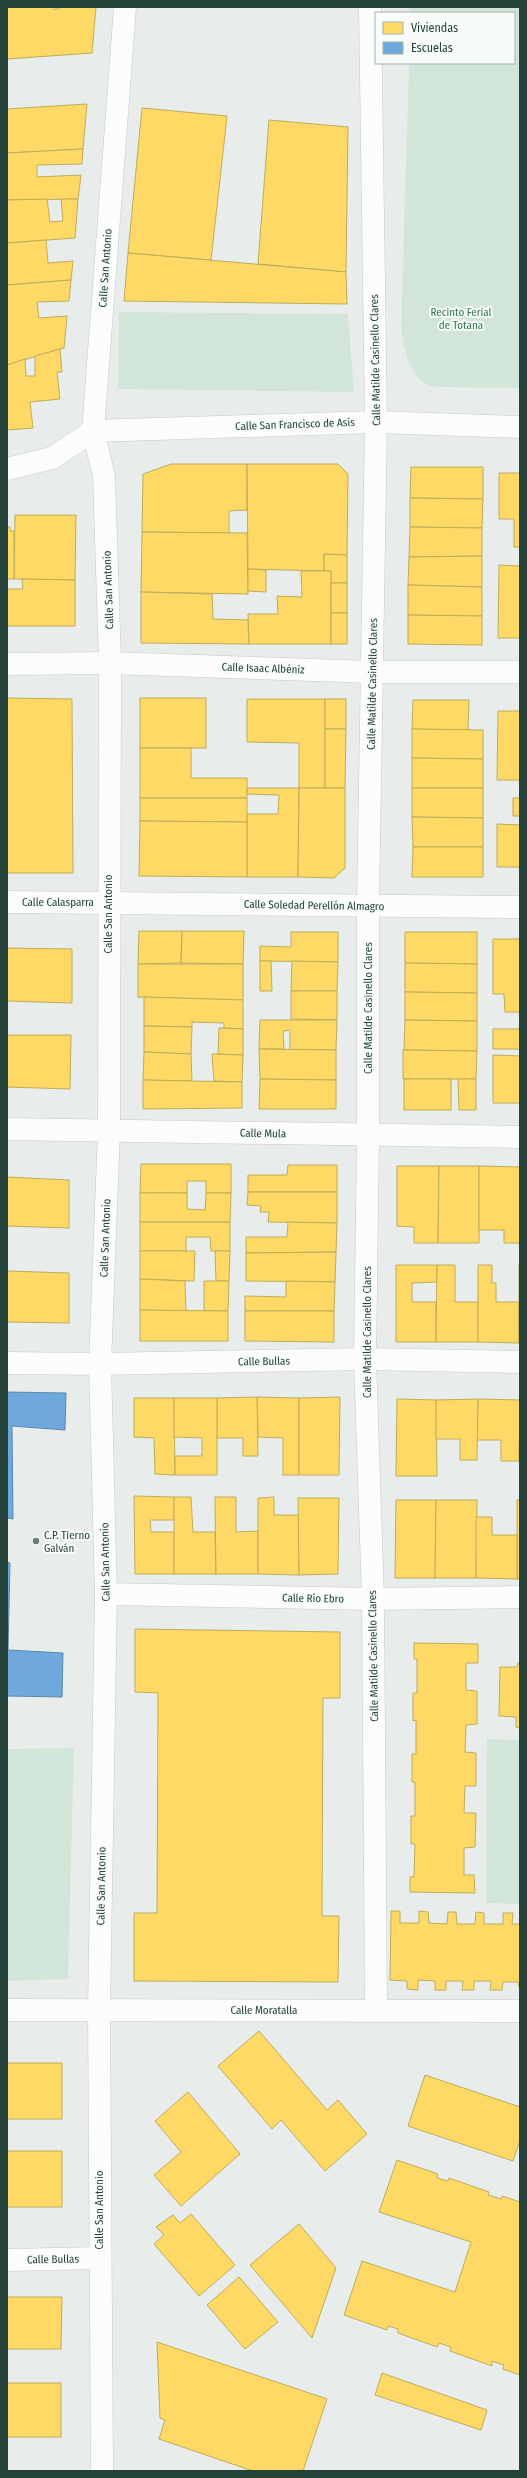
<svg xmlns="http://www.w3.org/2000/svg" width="527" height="2478" viewBox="0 0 527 2478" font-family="'Fira Sans Condensed',sans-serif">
	<rect width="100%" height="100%" fill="#e8edeb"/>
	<g fill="#d1e6d8">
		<path d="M409,7h111v381c-13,-1 -85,1 -92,-3 -20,-10 -23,-35 -27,-55l8,-267h105v-50h-105z"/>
		<path d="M119,312l229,2 6,78 -236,-3z"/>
		<path d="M487,1739l33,1v164l-34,-1z"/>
		<path d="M74,1748l-6,231 -61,2v-232z"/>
	</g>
	<g fill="#ffd966" stroke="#bdac59">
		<path d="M7,7h47v3l8,-3h34l-4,46 -85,6z"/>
		<path d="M87,104l-4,45 -76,4v-44z"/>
		<path d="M142,108l85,8 -16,144 -83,-7z"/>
		<path d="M269,120l79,7 -2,145 -88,-8z"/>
		<path d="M83,149l-1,15 -45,1v12l44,-2 -3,24 -71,1v-47z"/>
		<path d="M47,199l3,23 13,-1 -2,-22h17l-3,39 -68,5v-43z"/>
		<path d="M46,240l2,23 25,-2 -2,19 -64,5v-42z"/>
		<path d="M128,253l218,19 1,32 -223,-3z"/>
		<path d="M71,280l-2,21 -32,1 2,16 28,-2 -3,32 -57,17v-80z"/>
		<path d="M60,349l2,23h-5l3,27 -30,3 3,26 -26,2v-65l18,-6 1,17h9v-20z"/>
		<path d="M171,464h76v46l-18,1v22l-87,-1 1,-58z"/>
		<path d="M247,464h91l10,10 -1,81 -23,-1v17l-76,-2z"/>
		<path d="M411,467h72v32l-73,-1z"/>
		<path d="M499,473h21v74h-6v-28h-15z"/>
		<path d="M410,498l73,1 -1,29 -72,-1z"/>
		<path d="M15,515h61l-1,65 -61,-1z"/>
		<path d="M7,527h3v4h4v48h-7z"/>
		<path d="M410,527l72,1v28l-73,1z"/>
		<path d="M142,532l105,1 1,61 -107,-2z"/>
		<path d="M324,554l23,1v28h-16v-12h-7z"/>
		<path d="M482,556v31l-74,-2 1,-28z"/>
		<path d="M499,565l21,1v72h-22z"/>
		<path d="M248,569l18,1v22l-18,-1z"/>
		<path d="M301,571h30v73h-82l-1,-30h30l-1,-18 25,1z"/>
		<path d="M22,579l53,1v46h-68v-37h16z"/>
		<rect x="331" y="583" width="16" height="30"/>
		<path d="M408,585l74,2v29l-74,-1z"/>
		<path d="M141,592l71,2 1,25 35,1 1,24 -108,-1z"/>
		<rect x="331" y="613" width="16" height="31"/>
		<path d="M408,615l74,1v29l-74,-1z"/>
		<path d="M7,698l65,1 1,174h-66z"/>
		<rect x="140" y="698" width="66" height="50"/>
		<path d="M247,699h78v89h-26v-45l-52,-1z"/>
		<rect x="325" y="699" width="21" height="30"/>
		<path d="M413,700h56l-1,30 -56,-1z"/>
		<path d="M498,711h22v69h-23z"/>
		<path d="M325,729h21l-1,59h-20z"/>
		<path d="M412,729l71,1v29l-71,-1z"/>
		<path d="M140,748h51v30h56v20h-107z"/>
		<path d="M412,758l71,1v29h-71z"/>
		<path d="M247,788h52l-1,89h-51v-63h31l1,-19 -32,-1z"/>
		<path d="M299,788h46v80l-11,10 -36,-1z"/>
		<path d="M412,788h71v30l-71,-1z"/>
		<path d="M140,798h107v24l-107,-1z"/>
		<rect x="513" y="798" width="7" height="18"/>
		<path d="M412,817l71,1v29h-70z"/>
		<path d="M140,821l107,1v55l-108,-1z"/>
		<path d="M497,824l23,1v42h-23z"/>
		<path d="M413,847h70v30h-71z"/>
		<path d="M139,931h43l-1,32 -43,1z"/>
		<path d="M182,931h62l-1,33 -62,-1z"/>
		<path d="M291,932h47v30l-78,-1v-15l31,1z"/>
		<path d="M405,932h72v32l-72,-1z"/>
		<path d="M493,939h27v73h-15l-1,-18h-11z"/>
		<path d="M7,948l65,1v54l-65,-2z"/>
		<path d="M260,961h11l1,30h-12z"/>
		<path d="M292,961l46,1 -1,29h-46z"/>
		<path d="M405,963l72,1v29l-72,-1z"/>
		<path d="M138,964h105v36l-105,-3z"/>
		<path d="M291,991h46v29l-46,-1z"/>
		<path d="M405,992l72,1v28l-72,-1z"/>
		<path d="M144,997l99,3v29l-19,-1v-5l-32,-1v5l-48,-1z"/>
		<path d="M260,1020h77l-1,30h-46v-20l-7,1 1,18h-25z"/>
		<path d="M405,1020l72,1v30l-73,-1z"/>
		<path d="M144,1026l48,1 -1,27 -47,-2z"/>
		<path d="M219,1028l24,1v26l-25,-1z"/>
		<rect x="493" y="1029" width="27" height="20"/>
		<path d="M7,1035h64l-1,54 -63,-2z"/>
		<path d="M259,1049l77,1v30l-76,-1z"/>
		<path d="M403,1050l74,1 -1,28h-73z"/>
		<path d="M144,1052l47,2 1,27 -49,-1z"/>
		<path d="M212,1054l31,1 -1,27 -28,-1z"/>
		<path d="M493,1055l27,1v47h-27z"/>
		<path d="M260,1079l76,1v29h-77z"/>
		<rect x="404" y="1079" width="47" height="31"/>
		<path d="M458,1079h18v31h-17z"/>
		<path d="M143,1080l99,2v26l-99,1z"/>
		<path d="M141,1164h90v29h-25v-12h-19v12h-47z"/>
		<path d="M288,1165h49v27h-89v-17h39z"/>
		<path d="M397,1166h42l-1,77h-24v-16l-17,-1z"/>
		<path d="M439,1166h40v77h-41z"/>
		<path d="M479,1166l41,1v76h-16v-13h-25z"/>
		<path d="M7,1177l62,3v48l-62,-2z"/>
		<path d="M248,1192h89v31l-69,-1 1,-10h-9l1,-6 -14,-1z"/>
		<path d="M140,1193h47v16l18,1 1,-17h25l-1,29h-90z"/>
		<path d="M140,1222h90v29h-19l-1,-14h-24v14h-46z"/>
		<path d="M288,1222l49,1 -1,29 -90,1v-16h41z"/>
		<path d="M140,1251h55l-1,30 -54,-2z"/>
		<path d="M215,1251h15l-1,30h-13z"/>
		<path d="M336,1252l-1,30 -89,-1v-28z"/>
		<path d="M396,1265h41v17l-25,1v19h24v40h-40z"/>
		<path d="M437,1265h18v37h23v40h-42z"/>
		<path d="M478,1265h14v18h4v19h23v41l-41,-1z"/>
		<rect x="519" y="1265" width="1" height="78"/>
		<path d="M7,1271l62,2v50l-62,-1z"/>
		<path d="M140,1279l45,2 1,30 -46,-1z"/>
		<path d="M204,1281h25l-1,30h-24z"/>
		<path d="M286,1281l49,1 -1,29h-89v-15l41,1z"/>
		<path d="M140,1310l88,1v30h-88z"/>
		<path d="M245,1311h89v31l-89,-1z"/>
		<path d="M257,1397l42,1v77h-16v-37l-25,-1z"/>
		<path d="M257,1397l1,59h-15v-18h-26v-40z"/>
		<path d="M340,1397l-1,78h-40v-77z"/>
		<path d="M134,1398h40l1,77 -20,-1 -1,-36 -20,-1z"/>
		<path d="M174,1398h43v77h-42v-19h27v-18l-28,-1z"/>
		<path d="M397,1399l39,1 1,76h-41z"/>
		<path d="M478,1399l42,1 -1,61h-18v-21h-24z"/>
		<path d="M478,1399l-1,61h-17v-21h-24v-39z"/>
		<path d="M134,1496l40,1v23h-24l1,12h23v42h-39z"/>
		<path d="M174,1497h17l2,35h22l1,42h-42z"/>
		<path d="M215,1497h21v35l22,-1v43h-42z"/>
		<path d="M274,1497v18h25v60l-41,-1v-76z"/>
		<path d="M298,1498h41l-1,76 -39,1z"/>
		<path d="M396,1500h40l-1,78h-40z"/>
		<path d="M436,1500h41l-1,78h-41z"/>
		<rect x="517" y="1500" width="3" height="79"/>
		<path d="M476,1517h16v18h25v44l-41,-1z"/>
		<path d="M135,1629l205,3v66h-17l-1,218h17l-1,66 -204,-1v-68h23l1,-220 -23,-1z"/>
		<path d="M414,1643l64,1v19h-12v27l11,1v33l-11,1 -1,27 11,1v33h-11l-1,27h12l-1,34 -11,1v27h10l1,18 -65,-1v-15h4l1,-33h-4v-28h4v-34h-3v-28h4v-34l-3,1v-28h4v-34h-3z"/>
		<path d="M518,1663h2v65l-4,-1v-10l-17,-1 1,-49h17z"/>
		<path d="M391,1911h9v12h19v-12l9,1 1,11 18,1 1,-12h8l1,12h18l1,-12 8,1v11h19v-11h10l-1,11h8v67l-2,-9h-15l-1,8h-12l1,-9h-17v9h-12l1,-9h-17v9h-11v-9l-17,-1v10l-11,-1v-8l-17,-1z"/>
		<path d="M259,2031l68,79 11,-10 29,34 -42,37 -44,-51 -9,9 -54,-63z"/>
		<rect x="7" y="2063" width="55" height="56"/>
		<path d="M425,2075l95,32v33l-7,21 -105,-35z"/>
		<path d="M188,2092l52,62 -59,52 -27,-31 27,-23 -26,-31z"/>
		<rect x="7" y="2151" width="55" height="56"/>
		<path d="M397,2160l41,14 -1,4 11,3 1,-3 40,14 -1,3 13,4 1,-3 18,6v173l-17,-6 1,-4 -12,-4v5l-42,-15 1,-4 -12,-4 -2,4 -39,-14v-4l-10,-3 -1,4 -43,-15 18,-54 93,31 16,-50 -92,-30z"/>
		<path d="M191,2214l44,51 -36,31 -45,-52 10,-9 -8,-8 17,-12 7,8z"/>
		<path d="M299,2224l37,44 -24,70 -62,-73z"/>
		<path d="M239,2277l39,45 -33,27 -38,-44z"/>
		<path d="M7,2297h55l-1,52h-54z"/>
		<path d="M157,2342l170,57 -24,72h-50l-94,-32 6,-19 -5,-2z"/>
		<path d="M382,2373l105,37 -6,20 -106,-35z"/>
		<rect x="7" y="2383" width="54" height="54"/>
	</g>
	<g fill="#6fa8dc" stroke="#5889ab">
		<path d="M7,1392l59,1 -1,37 -53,-4 1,93 -6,-1z"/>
		<path d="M7,1562l3,1 -2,87 55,3 -1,44 -55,-1z"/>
	</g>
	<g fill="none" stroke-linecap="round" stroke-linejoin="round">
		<g stroke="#c5cac8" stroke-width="23">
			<g id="street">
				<path d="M370,7l6,415 -8,483v231l-3,223 8,240 3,411"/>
				<path d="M93,431l283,-9 144,5"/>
				<path d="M7,469l45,-11 41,-27"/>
				<path d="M7,664l103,-1 263,9h147"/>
				<path d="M7,902l513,5"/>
				<path d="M7,1129l513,8"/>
				<path d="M7,1363l93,1 265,-5 155,3"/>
				<path d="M106,1594l267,5 147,-2"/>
				<path d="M7,2010l513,1"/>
				<path d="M7,2260l92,-2"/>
				<path d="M102,2471l-3,-461 7,-416 -6,-230 9,-234 1,-467 -6,-187 -11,-45 32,-424"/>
			</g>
		</g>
		<use href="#street" stroke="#fcfcfc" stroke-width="22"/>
	</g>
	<circle fill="#697e78" stroke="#f7fbf9" stroke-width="1.5" cx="36" cy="1541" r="4"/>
	<g text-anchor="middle" stroke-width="4" stroke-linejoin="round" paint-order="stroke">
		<g font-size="11" fill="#24423a" stroke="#f7fbf9">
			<text transform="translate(105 268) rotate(-86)" y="4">Calle San Antonio</text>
			<text transform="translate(375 360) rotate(-91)" y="4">Calle Matilde Casinello Clares</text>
			<text transform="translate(295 424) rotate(-2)" y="4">Calle San Francisco de Asís</text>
			<text transform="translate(108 590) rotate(-92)" y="4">Calle San Antonio</text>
			<text transform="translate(263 668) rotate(2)" y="4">Calle Isaac Albéniz</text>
			<text transform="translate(372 684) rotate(-89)" y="4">Calle Matilde Casinello Clares</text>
			<text x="58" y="906">Calle Calasparra</text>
			<text transform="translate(314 905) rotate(1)" y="4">Calle Soledad Perellón Almagro</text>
			<text transform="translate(108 914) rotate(-90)" y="4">Calle San Antonio</text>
			<text transform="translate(368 1008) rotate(-90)" y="4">Calle Matilde Casinello Clares</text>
			<text transform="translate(263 1133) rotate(1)" y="4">Calle Mula</text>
			<text transform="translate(105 1238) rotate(-88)" y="4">Calle San Antonio</text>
			<text transform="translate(367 1332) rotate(-90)" y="4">Calle Matilde Casinello Clares</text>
			<text transform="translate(264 1361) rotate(-1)" y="4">Calle Bullas</text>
			<text transform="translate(105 1562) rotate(-91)" y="4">Calle San Antonio</text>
			<text transform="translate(313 1598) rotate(1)" y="4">Calle Río Ebro</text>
			<text transform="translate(373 1656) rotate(-91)" y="4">Calle Matilde Casinello Clares</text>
			<text transform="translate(101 1886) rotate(-89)" y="4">Calle San Antonio</text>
			<text x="264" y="2014">Calle Moratalla</text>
			<text transform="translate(99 2210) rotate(-90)" y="4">Calle San Antonio</text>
			<text transform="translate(53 2259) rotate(-1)" y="4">Calle Bullas</text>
		</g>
		<g font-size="11" fill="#2d7a4b" stroke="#f7fbf9">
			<text x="461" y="316">Recinto Ferial<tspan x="461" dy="13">de Totana</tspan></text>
		</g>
		<g font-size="11" fill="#24423a" stroke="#f7fbf9" text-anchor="start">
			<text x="44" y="1539">C.P. Tierno<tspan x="44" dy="13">Galván</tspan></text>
		</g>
	</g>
	<rect width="527" height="2478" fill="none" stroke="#24423a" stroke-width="16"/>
	<rect x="375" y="12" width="140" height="52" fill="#f7fbf9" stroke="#a3b1ad"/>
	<rect x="383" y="22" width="20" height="12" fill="#ffd966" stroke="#a3b1ad"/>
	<text x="411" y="32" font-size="12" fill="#24423a">Viviendas</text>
	<rect x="383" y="42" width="20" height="12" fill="#6fa8dc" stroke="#a3b1ad"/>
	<text x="411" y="52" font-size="12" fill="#24423a">Escuelas</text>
</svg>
